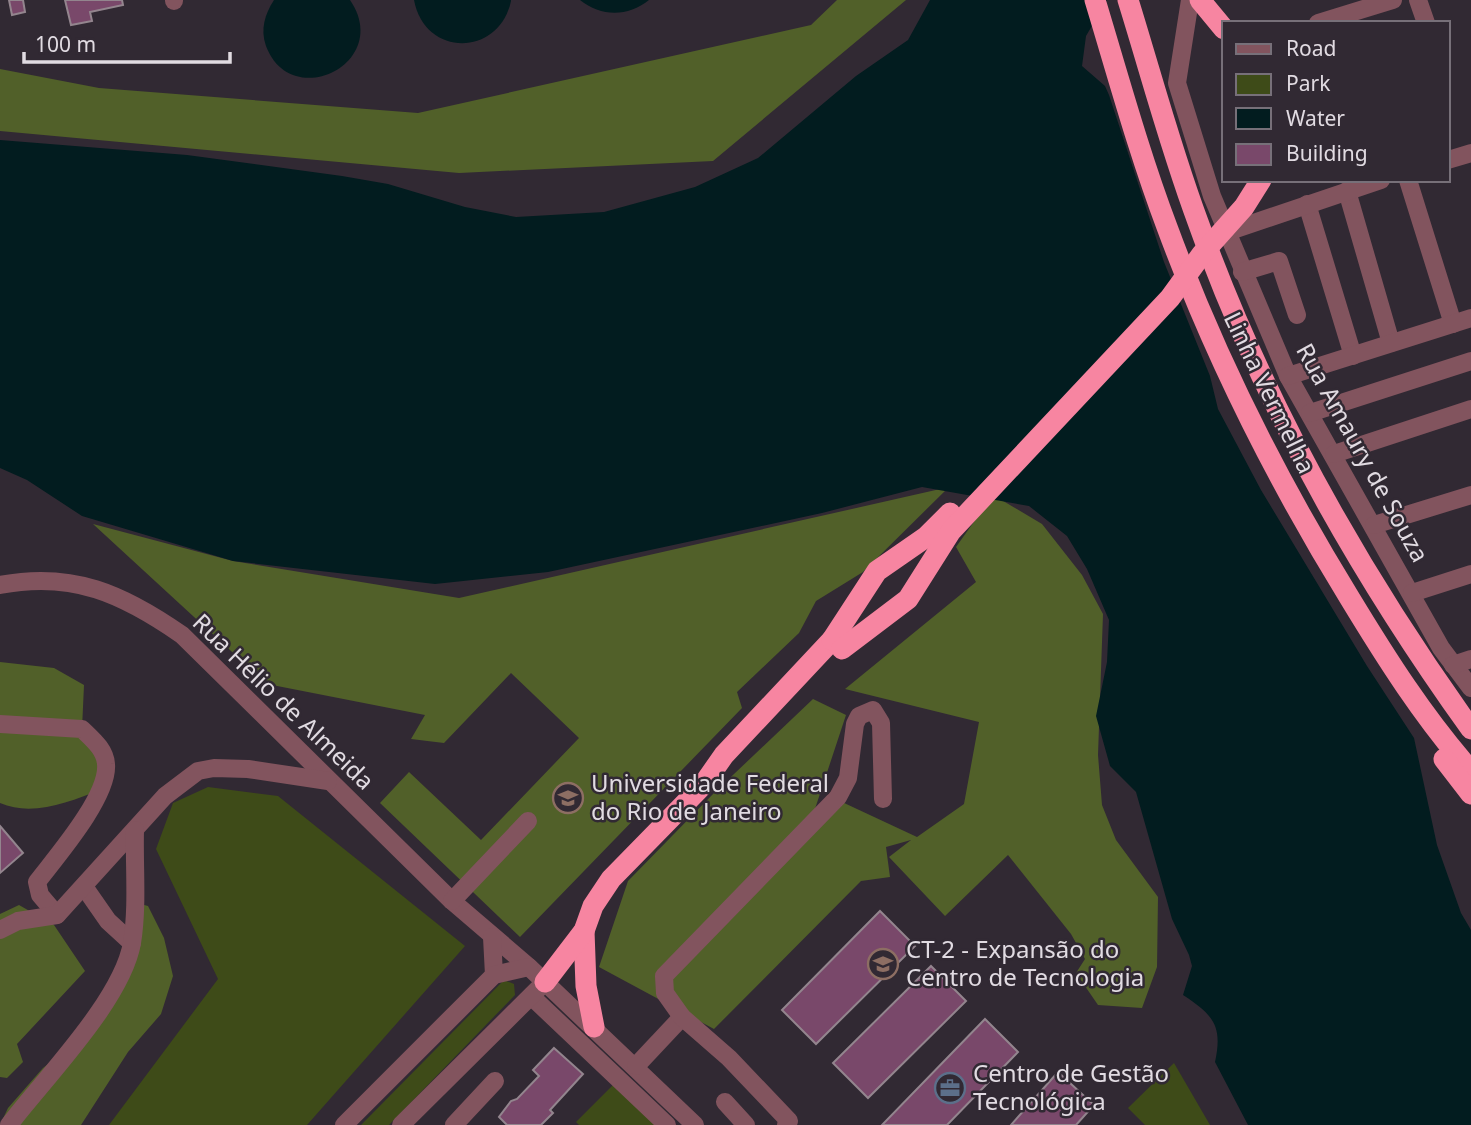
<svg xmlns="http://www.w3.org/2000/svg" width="1471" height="1125" viewBox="0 0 1471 1125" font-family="'Noto Sans',sans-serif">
	<rect width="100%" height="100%" fill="#312933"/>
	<g fill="#3e4b18">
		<path d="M208,787l70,9 187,150 -158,179h-198l109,-146 -62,-130 17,-46z"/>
		<path d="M504,980l10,4 1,11 -126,130h-28z"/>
		<path d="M1174,1063l36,62h-65l-17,-17z"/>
		<path d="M614,1084l43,41h-78l-3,-3z"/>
	</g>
	<g fill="#516029">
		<path d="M837,0h69l-193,161 -254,12 -459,-42v-62l99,19 319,25 393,-88z"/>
		<path d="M949,487l-86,85 -47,29 -17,32 -62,59 5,16 -222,229 -140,-134 29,-31 72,68 98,-102 -68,-65 -67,70 -33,-4 14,-24 -158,-31 -174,-160 140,37 226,37z"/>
		<path d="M993,495l49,29 40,51 21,39 -5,141 4,50 14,35 42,57 -1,70 -15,41 -44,-3 -22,-32 9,-14 -14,-25 -63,-79 -63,61 -56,-59 22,-17 -25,7 4,30 -29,4 -147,148 -115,-62 29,-86 86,-88 99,-94 33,16 -36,109 32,-22 75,35 47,-33 15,-82 -134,-33 131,-107 -20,-35z"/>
		<path d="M0,662l54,6 30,17 -2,44 21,24 -3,37c-31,12 -68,27 -100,13z"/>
		<path d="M133,902l15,4 16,32 9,38 -12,38 -33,38 -47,73h-81l8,-17 35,-40 28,-22 40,-52z"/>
		<path d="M19,905l35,20 31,46 -68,73 6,18 -16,16 -7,-1v-163z"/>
	</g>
	<g fill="#021c1f">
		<path d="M274,0h76c43,63 -59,113 -84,46 -6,-17 -1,-32 8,-46z"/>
		<path d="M414,0h97v1c-12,56 -86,57 -97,-1z"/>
		<path d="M580,0h69c-21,17 -48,17 -69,0z"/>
		<path d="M930,0h177l-21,36 -4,30 23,20 4,9 55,167 46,114 8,33 43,81 106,176 47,72 23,107 24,68 10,17v195h-223l-33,-63c8,-37 -2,-47 -32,-67l9,-29 -3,-11 -17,-36 -36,-127 -26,-26 -14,-50 11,-54 2,-42 -22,-51 -20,-33 -38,-30 -107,-19 -100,26 -274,59 -113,12 -202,-23 -151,-45 -55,-36 -27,-12v-328l187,15 155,21 46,8 77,23 51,10 88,-5 91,-25 63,-29 98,-82 52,-36z"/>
	</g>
	<g fill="#79486a" stroke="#93858e" stroke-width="2">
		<path d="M9,0h14l2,12 -13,3z"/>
		<path d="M65,0h57l1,5 -33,7 2,9 -21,4z"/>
		<path d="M0,826l23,27 -23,20z"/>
		<path d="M880,911l35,35 -99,98 -34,-34z"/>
		<path d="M931,966l35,35 -98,97 -35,-35z"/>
		<path d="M985,1019l33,33 -71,73h-65z"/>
		<path d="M554,1048l29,26 -33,36 3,3 -12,12h-34l-8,-8 12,-16 6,-2 22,-23 -6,-6z"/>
		<path d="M1058,1072l36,33 -18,20h-65z"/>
	</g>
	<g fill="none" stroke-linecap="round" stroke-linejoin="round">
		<g stroke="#82545e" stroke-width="18">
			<path d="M174,0v1"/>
			<path d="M1190,0l-13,83 35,113 76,180 153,272 30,40"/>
			<path d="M1418,0l8,23"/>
			<path d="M1318,23l75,-23"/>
			<path d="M1448,160l23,-7"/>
			<path d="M1408,180l45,144"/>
			<path d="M1347,191l44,152"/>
			<path d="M1307,204l46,152"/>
			<path d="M1227,232l154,-52"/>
			<path d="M1242,272l37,-11 18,54"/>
			<path d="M1288,376l183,-58"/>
			<path d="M1310,413l161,-52"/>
			<path d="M1334,454l137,-45"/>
			<path d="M1374,525l97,-30"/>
			<path d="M0,585c73,-14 123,9 182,50l270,266 77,66 166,158"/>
			<path d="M1412,593l59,-19"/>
			<path d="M1453,665l18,-6"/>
			<path d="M0,724l82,5c10,10 23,20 24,35 3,32 -49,92 -69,118l3,13 17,20"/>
			<path d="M85,888l23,33 24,22"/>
			<path d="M452,901l76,-80"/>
			<path d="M0,930l18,-9 39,-6 108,-119 33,-25 16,-3 34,1 80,12"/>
			<path d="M492,937l2,38"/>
			<path d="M532,997l135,128"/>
			<path d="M636,1066l46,-49"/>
			<path d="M725,1102l21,23"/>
			<path d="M9,1125c36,-47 113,-125 123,-182 6,-36 2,-77 3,-113"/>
			<path d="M344,1125l150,-150 35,-8"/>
			<path d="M401,1125l144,-143"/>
			<path d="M454,1125l41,-44"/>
			<path d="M786,1125l3,-4 -60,-63 -47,-41 -17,-24 -1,-17 174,-179 10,-19 7,-54 4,-8 14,-6 8,13 2,76"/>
		</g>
		<g stroke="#f785a1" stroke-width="21">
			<path d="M1095,0c23,76 44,153 72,227 48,130 110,253 182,370 37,61 75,121 122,174"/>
			<path d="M1128,0c23,74 43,150 70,222 65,181 161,351 273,507"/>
			<path d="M1200,0l24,29"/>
			<path d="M1444,759l27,35"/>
			<path d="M584,931l2,55 8,41"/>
			<path d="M545,982l39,-51 9,-25 18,-27 92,-94 21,-30 108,-115"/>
		</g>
		<g stroke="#f785a1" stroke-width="21">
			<path d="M832,640l45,-69 49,-34 24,-24"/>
			<path d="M842,649l66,-50 43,-68 219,-233 32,-44 42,-47 17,-27"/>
		</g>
	</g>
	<defs>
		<g id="university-ring" transform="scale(1.575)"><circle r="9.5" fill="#312933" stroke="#8d6e63" stroke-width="1.5"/><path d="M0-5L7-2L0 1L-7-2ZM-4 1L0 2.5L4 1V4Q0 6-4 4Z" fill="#8d6e63"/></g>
		<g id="office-ring" transform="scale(1.575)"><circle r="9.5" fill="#312933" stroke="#5c6f8a" stroke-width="1.5"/><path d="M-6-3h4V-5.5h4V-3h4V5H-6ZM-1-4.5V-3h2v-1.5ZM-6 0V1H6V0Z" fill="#5c6f8a"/></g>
	</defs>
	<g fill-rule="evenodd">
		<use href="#university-ring" x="568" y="798"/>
		<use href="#university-ring" x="883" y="964"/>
		<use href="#office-ring" x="950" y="1088"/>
	</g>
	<g text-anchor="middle" stroke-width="5" stroke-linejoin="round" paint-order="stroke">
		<g font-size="24" fill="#e1dbe2" stroke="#312933">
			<text transform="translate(1269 393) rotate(64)" y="8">Linha Vermelha</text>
			<text transform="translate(1362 453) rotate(61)" y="8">Rua Amaury de Souza</text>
			<text transform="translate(283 702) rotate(44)" y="8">Rua Hélio de Almeida</text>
		</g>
		<g font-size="24" fill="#e1dbe2" stroke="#312933" text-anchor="start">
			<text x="591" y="792">Universidade Federal<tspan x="591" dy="28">do Rio de Janeiro</tspan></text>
			<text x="906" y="958">CT-2 - Expansão do<tspan x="906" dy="28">Centro de Tecnologia</tspan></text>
			<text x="973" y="1082">Centro de Gestão<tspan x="973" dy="28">Tecnológica</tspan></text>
		</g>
	</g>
	<rect x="1222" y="21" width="228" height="161" fill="#312933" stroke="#777079" stroke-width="2"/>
	<rect x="1236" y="44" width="35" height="10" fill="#82545e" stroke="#777079" stroke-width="2"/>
	<text x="1286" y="56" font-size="21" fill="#e1dbe2">Road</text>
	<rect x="1236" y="74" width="35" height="21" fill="#3e4b18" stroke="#777079" stroke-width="2"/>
	<text x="1286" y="91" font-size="21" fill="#e1dbe2">Park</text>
	<rect x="1236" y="108" width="35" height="21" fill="#021c1f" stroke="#777079" stroke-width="2"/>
	<text x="1286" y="126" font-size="21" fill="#e1dbe2">Water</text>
	<rect x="1236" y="144" width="35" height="21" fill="#79486a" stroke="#777079" stroke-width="2"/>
	<text x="1286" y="161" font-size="21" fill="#e1dbe2">Building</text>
	<path d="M24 52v10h206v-10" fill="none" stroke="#e1dbe2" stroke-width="3.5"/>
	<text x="35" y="52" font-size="21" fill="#e1dbe2" stroke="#312933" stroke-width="5" paint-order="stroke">100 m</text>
</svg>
